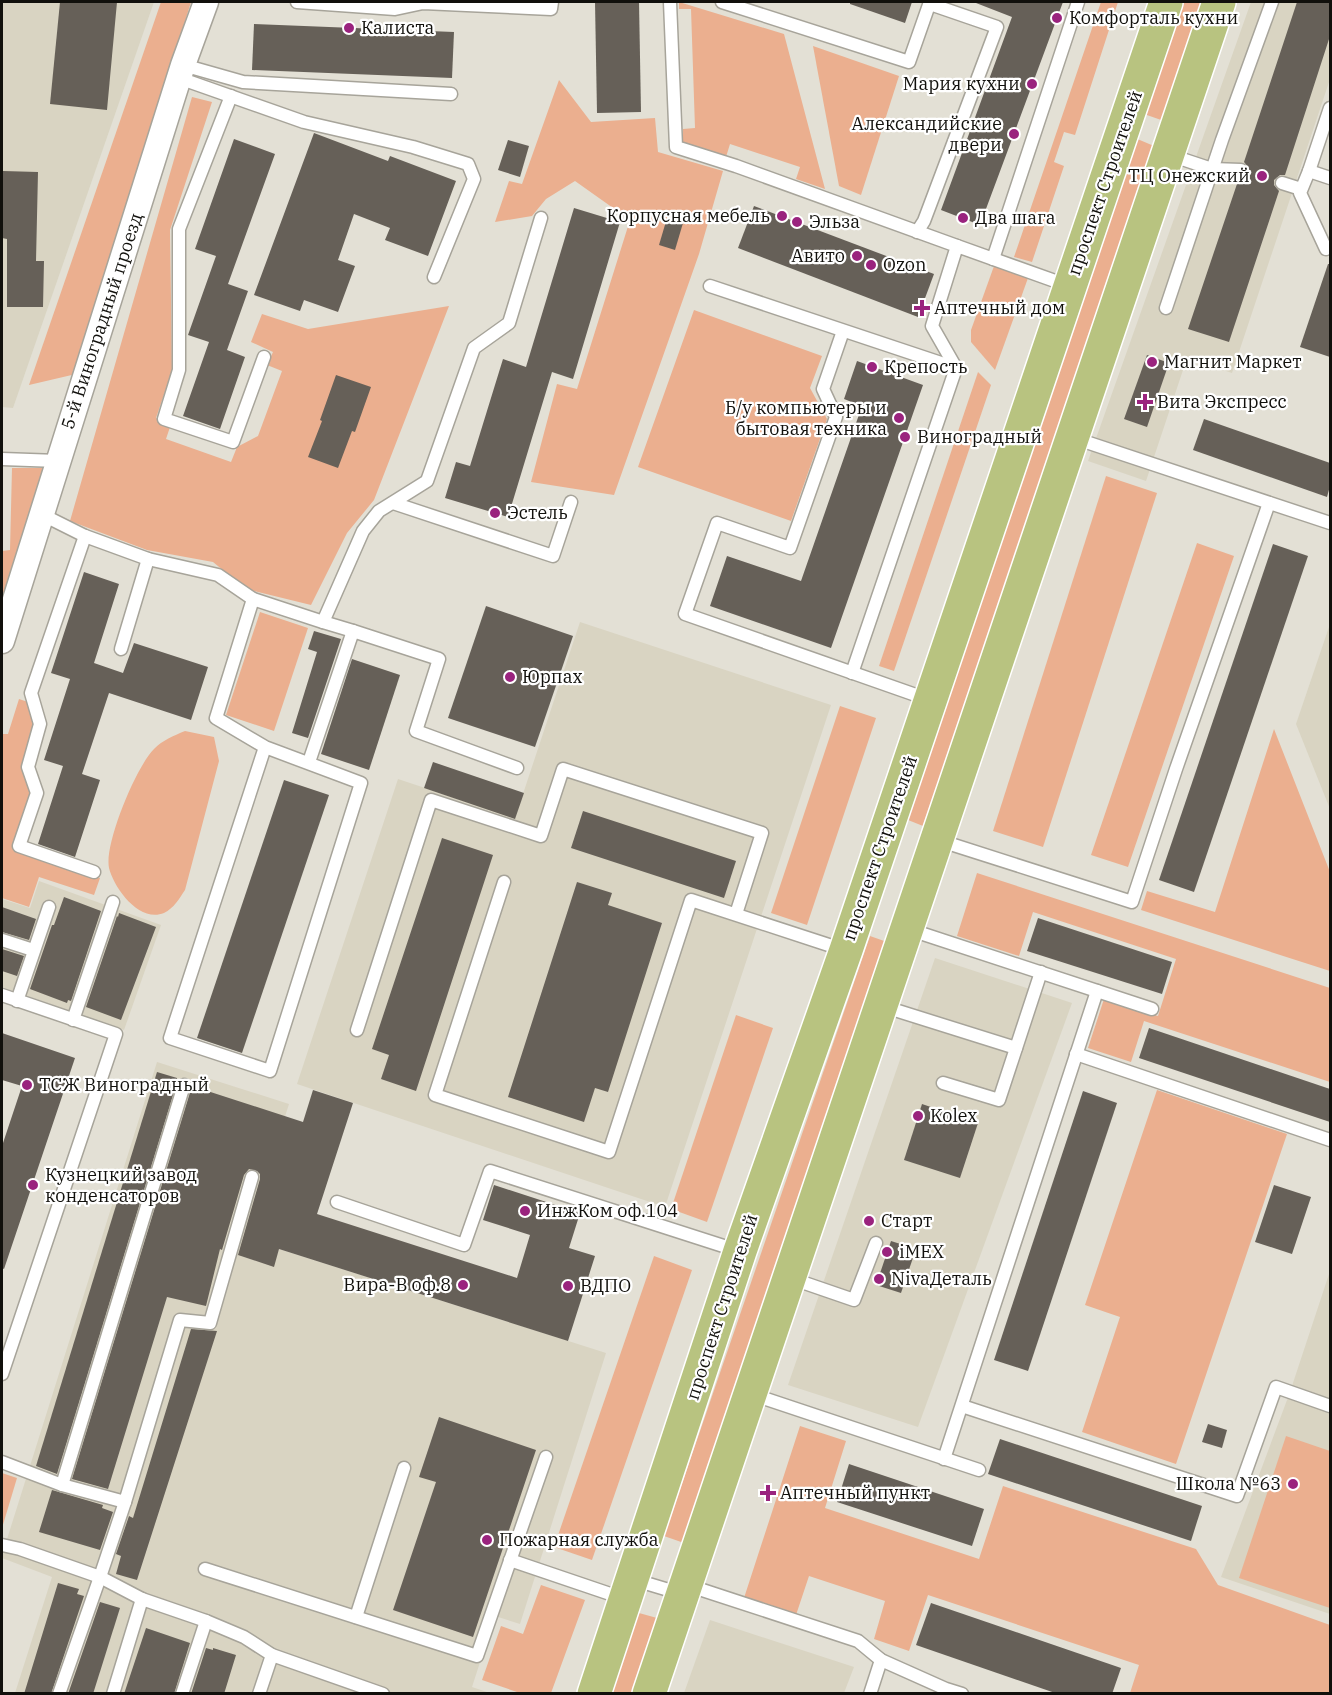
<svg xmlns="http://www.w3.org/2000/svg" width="1332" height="1695" viewBox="0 0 1332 1695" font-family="'IBM Plex Serif',serif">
	<rect width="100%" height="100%" fill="#e3e0d5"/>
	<g fill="#d9d4c2">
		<path d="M2,2h152l-141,406 -11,-1z"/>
		<path d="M1251,2h79v77l-98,294 -45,-15 -41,123 -58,-20z"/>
		<path d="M580,622l251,83 -166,502 -368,-123 101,-305 117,39z"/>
		<path d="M1330,624v185l-34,-85z"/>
		<path d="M39,881l122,44 -37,105 -122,-43v-88l28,9z"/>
		<path d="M935,958l137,45 -154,424 -130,-42z"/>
		<path d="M157,1062l132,42 -48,152 32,10 6,-17 327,104 -86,271 -25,-8 -23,71 18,6h-475l37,-116 -50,-19v-3z"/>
		<path d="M1330,1271v343l-109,-37 69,-185z"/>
		<path d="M710,1620l144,47 -10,26h-160z"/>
	</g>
	<g fill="#ebaf8f">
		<path d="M161,2h30l-115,372 -47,11z"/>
		<path d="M679,2l105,32 41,155 -29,-10 4,-12 -70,-23 -4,13 -43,-14v-14l12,-1 -4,-119h-12z"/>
		<path d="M1101,2h17l-43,133 -11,-3 -10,30 10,4 -32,96 -18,-5z"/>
		<path d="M1182,2h22l-40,119 -20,-7z"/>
		<path d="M813,46l86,30 -38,119 -22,-9z"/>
		<path d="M559,80l32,42 64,-4 3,34 65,19 -24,83 -85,241 -83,-13 26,-98 20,5 53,-169 -55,-39 -29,18 -14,17 -37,6 14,-41 13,3z"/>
		<path d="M192,97l20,5 -42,128 2,141 -16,47 15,6 -5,15 65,23 6,-15 21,-11 24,-65 -15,-6 6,-13 -22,-10 11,-28 46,15 141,-23 -75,194 -27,33 -36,72 -65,-16 -33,-27 -66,-12 -77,-29z"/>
		<path d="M1135,138l19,8 -231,680 -15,-6z"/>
		<path d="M994,266l34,12 -33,92 -24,-28v-12z"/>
		<path d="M694,310l128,46 -12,32 17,31 -36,102 -153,-54z"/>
		<path d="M978,372l13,13 -97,286 -15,-5z"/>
		<path d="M12,468h35l-45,147v-64l8,-1z"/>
		<path d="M1106,476l51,17 -114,354 -50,-16z"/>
		<path d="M1197,543l37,13 -106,311 -37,-12z"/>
		<path d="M260,612l48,16 -34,103 -48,-16z"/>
		<path d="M19,699l12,4 5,21 -4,68 -18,58 86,28 -6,17 -55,-18 -10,30 -27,-9v-164h6z"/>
		<path d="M840,706l36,12 -69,207 -36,-12z"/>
		<path d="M1274,729l56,143v99l-189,-61 6,-19 68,21z"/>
		<path d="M185,731l29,6 5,24 -34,129c-6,9 -11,18 -21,23 -25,10 -50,-25 -55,-45 -5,-24 27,-101 45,-119 9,-9 19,-13 31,-18z"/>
		<path d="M977,873l353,115v94l-186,-61 -13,41 -43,-14 16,-49 54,17 18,-57 -143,-47 -14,44 -62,-20z"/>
		<path d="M870,936l17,6 -203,601 -20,-7z"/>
		<path d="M736,1015l37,13 -66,194 -36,-13z"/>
		<path d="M1157,1090l130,44 -111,330 -94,-32 38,-115 -35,-12z"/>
		<path d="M654,1256l38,14 -100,290 -38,-13z"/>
		<path d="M800,1426l46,15 -21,67 154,51 24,-73 193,63 22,36 112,40v68h-200l9,-28 -211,-70 -19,56 -35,-12 11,-38 -76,-25 -13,39 -52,-17z"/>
		<path d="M1286,1436l44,15v157l-91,-30z"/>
		<path d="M2,1473l15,5 -15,50z"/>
		<path d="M541,1585l44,15 -34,93h-31l-38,-13 19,-54 22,8z"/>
		<path d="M639,1613l18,5 -25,75h-20z"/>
	</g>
	<g fill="#666058">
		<path d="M60,2h57l-10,108 -57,-6z"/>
		<path d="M595,2h44l2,110 -44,1z"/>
		<path d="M850,2h62l-7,21 -55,-19z"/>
		<path d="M976,2h87l-83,223 -39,-15 71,-193 -36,-14z"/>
		<path d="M1297,2h33v34l-45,139h-5l-6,5v5l5,6 -50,151 -41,-13 51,-151 5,-1 4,-3v-7l-4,-5z"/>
		<path d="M254,24l200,8 -2,46 -200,-8z"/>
		<path d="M314,133l74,28 2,-5 66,25 -28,75 -43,-16 5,-12 -36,-14 -16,46 17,6 -17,46 -34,-12 -4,11 -46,-16z"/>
		<path d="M234,139l41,15 -47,130 20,7 -21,59 18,7 -25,72 -37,-13 26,-74 -21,-7 28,-79 -21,-7z"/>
		<path d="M508,140l21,6 -9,31 -22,-7z"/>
		<path d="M3,171l35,1 -2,89h8l-1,46h-36v-68l-5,-1z"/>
		<path d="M754,206l180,68 -16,43 -180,-69z"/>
		<path d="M574,208l46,14 -47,157 -21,-7 -44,145 -63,-19 11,-36 14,4 33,-107 23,8z"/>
		<path d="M667,218l16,5 -8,27 -16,-5z"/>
		<path d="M1328,264h2v93l-30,-10z"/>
		<path d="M1147,355l22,8 -22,64 -23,-8z"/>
		<path d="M857,361l66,24 -92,263 -121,-42 17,-50 74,25 61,-175 -18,-7z"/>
		<path d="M336,375l35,12 -16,45 -3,-1 -14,37 -30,-11 14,-36 -2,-1z"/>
		<path d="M1204,419l126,44v23l-3,11 -134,-47z"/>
		<path d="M1273,544l35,12 -114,336 -35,-12z"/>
		<path d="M84,572l35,12 -25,79 29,10 11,-30 74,24 -17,53 -82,-27 -27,81 18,6 -25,77 -37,-13 25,-78 -19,-6 26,-81 -19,-6z"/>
		<path d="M486,606l87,30 -38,111 -87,-29z"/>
		<path d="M314,631l27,8 -33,99 -16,-5 25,-81 -9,-3z"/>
		<path d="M352,659l48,16 -31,95 -48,-16z"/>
		<path d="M433,762l91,31 -9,26 -91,-31z"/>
		<path d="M284,780l45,15 -87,258 -45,-15z"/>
		<path d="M583,811l153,50 -12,37 -153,-50z"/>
		<path d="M442,838l51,17 -77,236 -35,-12 8,-24 -17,-6z"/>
		<path d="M577,882l35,11 -4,12 54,18 -54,169 -13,-4 -11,34 -76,-25z"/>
		<path d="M64,897l37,14 -30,90 -3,-1 -1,3 -37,-14 22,-64h2z"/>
		<path d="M2,907l34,12 -7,21 -27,-8z"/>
		<path d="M119,913l37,14 -35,93 -35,-13 31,-91 1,1z"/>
		<path d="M1038,918l134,44 -10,32 -135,-43z"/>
		<path d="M2,949l22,7 -7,20 -15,-5z"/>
		<path d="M1149,1028l181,61v33l-191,-64z"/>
		<path d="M2,1033l73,25 -71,211 -2,-1v-122l20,-60 -20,-6z"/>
		<path d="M157,1072l20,6v4l-120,392 -21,-8z"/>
		<path d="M192,1086l111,36 10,-32 40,13 -36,111 200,64 13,-43 -47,-15 11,-35 86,28 -11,35 26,8 -27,85 -289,-92 -5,18 -36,-12 22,-76v-5l-3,-3 -8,-2 -5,6 -22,75 -2,-1 -14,57 -39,-9 -59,192 -36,-10z"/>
		<path d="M1083,1091l34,12 -89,268 -34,-11z"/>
		<path d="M922,1104l56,19 -18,55 -56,-18z"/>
		<path d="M1274,1185l37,12 -19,57 -37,-12z"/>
		<path d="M891,1241l25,8 -15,44 -25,-8z"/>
		<path d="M191,1329l26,2 -80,249 -21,-6 5,-18 -5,-2 13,-38 4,2z"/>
		<path d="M439,1417l97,33 -63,187 -80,-27 43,-128 -17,-5z"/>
		<path d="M1208,1424l19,6 -5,18 -20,-6z"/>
		<path d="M1000,1439l202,67 -11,35 -203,-67z"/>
		<path d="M849,1464l135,45 -12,37 -135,-44z"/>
		<path d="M52,1490l51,15 -1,3 11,4 -13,38 -61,-18z"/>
		<path d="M58,1583l21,6 -2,5 7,2 -33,98h-27z"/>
		<path d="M100,1602l20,6 -27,86h-25z"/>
		<path d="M931,1603l190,65 -9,26h-54l-142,-49z"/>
		<path d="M146,1628l44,15 -16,51h-50z"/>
		<path d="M206,1648l7,2v-2l23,7 -12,39h-33z"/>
	</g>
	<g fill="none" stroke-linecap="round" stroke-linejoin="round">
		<g stroke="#a7a49a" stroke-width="15">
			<g id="service">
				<path d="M297,2l98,7 28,-6 128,6 1,-7"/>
				<path d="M670,2l6,145 60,19 221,80 -25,80 24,42 -104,305"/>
				<path d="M722,2l187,60 21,-60"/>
				<path d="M183,65l60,17 208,12"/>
				<path d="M179,78l125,44 109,25 55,17 6,15 -40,98"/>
				<path d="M231,96l-52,133v141l-15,49 69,23 31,-85"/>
				<path d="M1170,155l42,14 29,1"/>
				<path d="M1309,171l21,7"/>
				<path d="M1282,183l19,6"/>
				<path d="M917,232l7,-11 73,-194 -67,-23"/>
				<path d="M957,246l112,40"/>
				<path d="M1326,249l-26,-56 9,-22 21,-63"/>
				<path d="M993,259l85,-257"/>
				<path d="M710,286l246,82"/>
				<path d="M1166,308l56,-168 50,-138"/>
				<path d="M843,331l-20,58 13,28 -46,131 -73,-25 -32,91 245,86"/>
				<path d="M1074,438l256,85"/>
				<path d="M2,459l56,2"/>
				<path d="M393,503l160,53 18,-54"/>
				<path d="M41,514l44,22 63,23 70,16 35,24 70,23"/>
				<path d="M85,536l-54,157 9,31 -12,43 9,26 -18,53 75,26"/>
				<path d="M253,599l-37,119 49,29 96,36 -91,288 -100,-33 95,-291"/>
				<path d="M353,631l86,28 -23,72 101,37"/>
				<path d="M121,649l27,-90"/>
				<path d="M309,762l44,-131 -30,-9 40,-91 16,-20 48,-30 47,-133 35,-25 32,-105"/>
				<path d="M938,840l194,62 44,-133 93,-266"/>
				<path d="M504,882l-69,213 174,57 82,-252 153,50"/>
				<path d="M908,929l244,80"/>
				<path d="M2,940l31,10"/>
				<path d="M2,995l114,39 -114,340"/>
				<path d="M17,1001l32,-94"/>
				<path d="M882,1006l134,42"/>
				<path d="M73,1020l40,-118"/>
				<path d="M357,1030l74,-230 110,36 22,-67 199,64 -26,81"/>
				<path d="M1076,1054l254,86"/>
				<path d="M943,1083l56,17 42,-128"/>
				<path d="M337,1202l127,43 26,-74 249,80"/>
				<path d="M790,1278l64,22 22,-57"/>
				<path d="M751,1394l228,76"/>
				<path d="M962,1406l275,90 39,-109 54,19"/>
				<path d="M944,1459l153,-468"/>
				<path d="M2,1462l60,23 63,17 55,-182 30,3 42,-146"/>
				<path d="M62,1485l122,-400"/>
				<path d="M2,1545l18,4 80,28 42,22 64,22 38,16 28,18 111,39"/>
				<path d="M510,1560l115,39"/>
				<path d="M205,1569l272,87 69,-199"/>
				<path d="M632,1579l50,15"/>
				<path d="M687,1585l171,56 23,19 65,29 16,5"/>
				<path d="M356,1617l48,-149"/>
				<path d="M59,1694l41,-117 25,-75"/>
				<path d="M113,1694l29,-95"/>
				<path d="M182,1694l24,-73"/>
				<path d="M259,1694l13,-39"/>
				<path d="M870,1694l11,-34"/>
			</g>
		</g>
		<g stroke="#a7a49a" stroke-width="27">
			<path id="minor" d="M2,641l181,-576 23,-63"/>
		</g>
		<g stroke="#fff" stroke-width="36">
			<g id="primary">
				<path d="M594,1694l146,-443 106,-301 320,-948"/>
				<path d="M649,1694l570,-1692"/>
			</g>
		</g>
		<use href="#service" stroke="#fff" stroke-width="12"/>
		<use href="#minor" stroke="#fff" stroke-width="24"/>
		<use href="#primary" stroke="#b8c380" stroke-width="33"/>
	</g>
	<g fill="#9a237e" stroke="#fff" stroke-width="2">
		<circle cx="1057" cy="18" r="6"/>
		<circle cx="349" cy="28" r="6"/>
		<circle cx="1032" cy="84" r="6"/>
		<circle cx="1014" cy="134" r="6"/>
		<circle cx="1262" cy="176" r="6"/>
		<circle cx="782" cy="216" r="6"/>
		<circle cx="963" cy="218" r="6"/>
		<circle cx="797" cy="222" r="6"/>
		<circle cx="857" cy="256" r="6"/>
		<circle cx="871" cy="265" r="6"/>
		<path d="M919 299h6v6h6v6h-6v6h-6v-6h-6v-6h6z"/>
		<circle cx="1152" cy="362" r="6"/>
		<circle cx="872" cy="367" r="6"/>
		<path d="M1142 393h6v6h6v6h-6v6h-6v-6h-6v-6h6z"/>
		<circle cx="899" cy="418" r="6"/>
		<circle cx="905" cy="437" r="6"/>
		<circle cx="495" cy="513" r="6"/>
		<circle cx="510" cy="677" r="6"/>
		<circle cx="27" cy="1085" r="6"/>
		<circle cx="918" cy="1116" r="6"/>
		<circle cx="33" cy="1185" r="6"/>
		<circle cx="525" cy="1211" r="6"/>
		<circle cx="869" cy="1221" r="6"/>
		<circle cx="887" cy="1252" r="6"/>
		<circle cx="879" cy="1279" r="6"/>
		<circle cx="463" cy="1285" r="6"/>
		<circle cx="568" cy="1286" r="6"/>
		<circle cx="1293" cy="1484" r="6"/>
		<path d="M765 1484h6v6h6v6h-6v6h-6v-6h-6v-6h6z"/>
		<circle cx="487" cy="1540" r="6"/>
	</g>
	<g text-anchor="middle" stroke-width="4.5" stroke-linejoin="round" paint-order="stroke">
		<g font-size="18" fill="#11100c" stroke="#fff" text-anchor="start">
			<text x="1069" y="24">Комфорталь кухни</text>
			<text x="361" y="34">Калиста</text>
			<text x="1020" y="90" text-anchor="end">Мария кухни</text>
			<text x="1002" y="130" text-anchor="end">Александийские<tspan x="1002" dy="21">двери</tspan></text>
			<text x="1250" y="182" text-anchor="end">ТЦ Онежский</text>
			<text x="770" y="222" text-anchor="end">Корпусная мебель</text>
			<text x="975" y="224">Два шага</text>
			<text x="809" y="228">Эльза</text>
			<text x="845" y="262" text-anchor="end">Авито</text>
			<text x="883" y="271">Ozon</text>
			<text x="934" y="314">Аптечный дом</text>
			<text x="1164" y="368">Магнит Маркет</text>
			<text x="884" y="373">Крепость</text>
			<text x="1157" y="408">Вита Экспресс</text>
			<text x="887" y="414" text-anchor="end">Б/у компьютеры и<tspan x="887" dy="21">бытовая техника</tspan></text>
			<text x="917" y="443">Виноградный</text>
			<text x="507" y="519">Эстель</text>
			<text x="522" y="683">Юрпах</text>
			<text x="39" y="1091">ТСЖ Виноградный</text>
			<text x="930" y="1122">Kolex</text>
			<text x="45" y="1181">Кузнецкий завод<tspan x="45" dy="21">конденсаторов</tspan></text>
			<text x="537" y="1217">ИнжКом оф.104</text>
			<text x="881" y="1227">Старт</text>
			<text x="899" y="1258">iMEX</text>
			<text x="891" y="1285">NivaДеталь</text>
			<text x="451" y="1291" text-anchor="end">Вира-В оф.8</text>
			<text x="580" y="1292">ВДПО</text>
			<text x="1281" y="1490" text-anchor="end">Школа №63</text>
			<text x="780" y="1499">Аптечный пункт</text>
			<text x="499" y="1546">Пожарная служба</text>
		</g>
		<g font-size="18" fill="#11100c" stroke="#fff">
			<text transform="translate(1105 183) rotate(-71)" y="6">проспект Строителей</text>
			<text transform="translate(102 321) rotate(-72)" y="6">5-й Виноградный проезд</text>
			<text transform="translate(880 848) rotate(-71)" y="6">проспект Строителей</text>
			<text transform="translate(722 1307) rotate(-72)" y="6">проспект Строителей</text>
		</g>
	</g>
	<rect width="1332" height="1695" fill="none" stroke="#11100c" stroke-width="6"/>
</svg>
